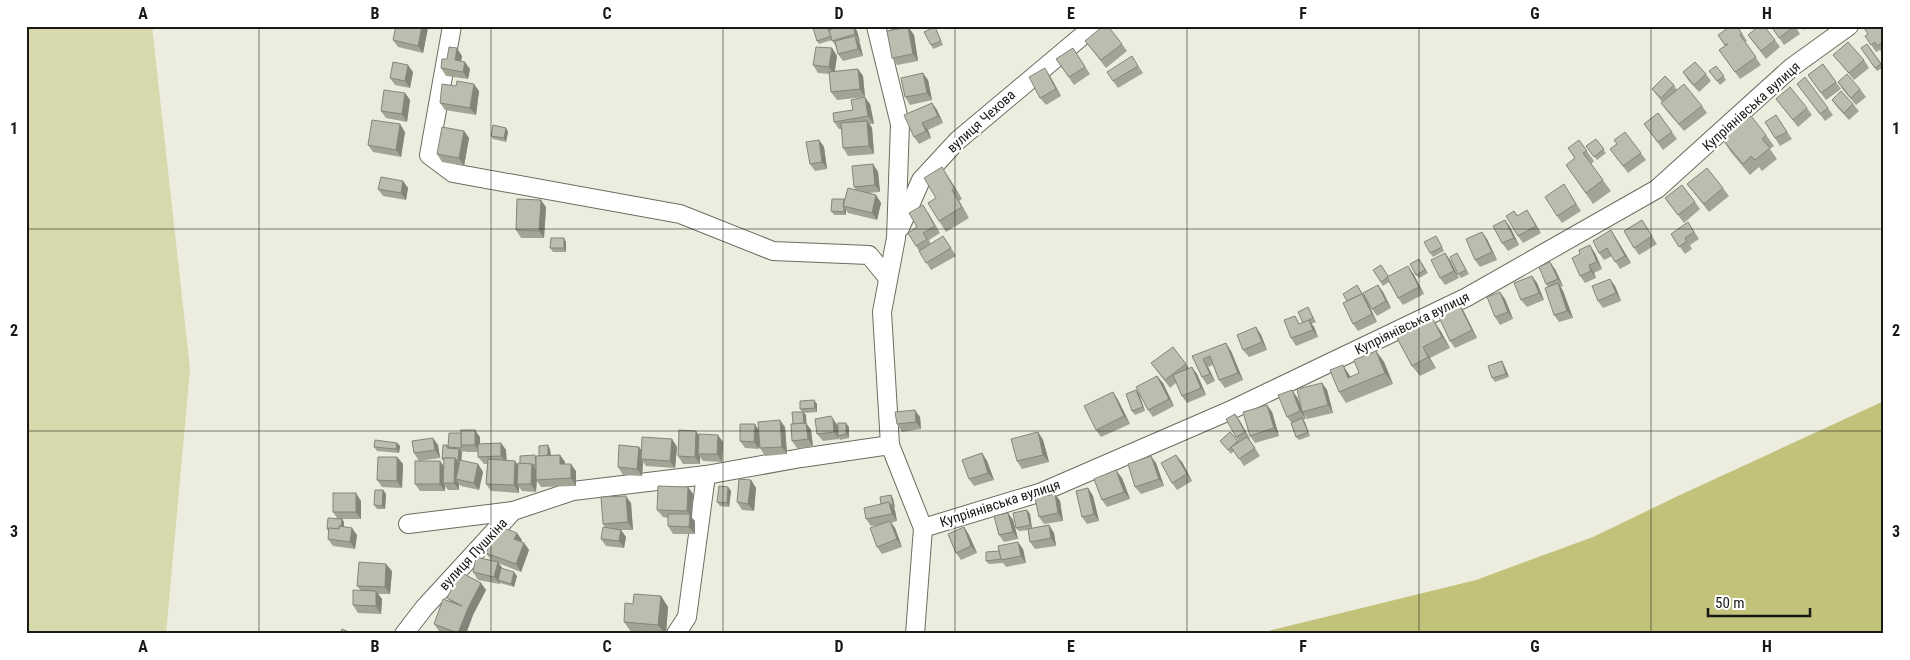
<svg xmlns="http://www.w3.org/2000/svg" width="1910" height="660" viewBox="0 0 1910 660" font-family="'Roboto Condensed',sans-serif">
	<rect width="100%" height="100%" fill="#ededdf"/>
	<path fill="#d7d8ac" d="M26,26h126l38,343 -24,265h-140z"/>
	<path fill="#c2c27a" d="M1884,401v233h-628l220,-54 117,-43 87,-42z"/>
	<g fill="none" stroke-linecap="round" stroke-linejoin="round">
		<g stroke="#6c6c60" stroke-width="20">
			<g id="minor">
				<path d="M452,26l-23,129 24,18 227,41 93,37 96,4 19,23"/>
				<path d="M876,26l24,98 -4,114 -14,74 8,133 33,83 -8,106"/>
				<path d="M900,228l21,-48 36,-39 137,-115"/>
				<path d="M408,524l105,-13"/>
				<path d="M923,528l119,-36 187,-81 238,-114 190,-108 135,-122 57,-41"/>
				<path d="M404,634l20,-26 89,-97 60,-20 133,-16 95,-17 89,-13"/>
				<path d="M676,634l11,-17 19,-142"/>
			</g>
		</g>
		<use href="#minor" stroke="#fff" stroke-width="18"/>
	</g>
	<g fill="#a3a396">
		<path d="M888,26h28v2l-6,1 4,6 4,26 -21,4 -5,-7 -1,-28z"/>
		<path d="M1737,26l10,15 -2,1 16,23 -21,14 -21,-29 6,-4 -7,-11z"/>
		<path d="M1771,26h24l5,8 -16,11z"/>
		<path d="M1801,26h8l-5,4z"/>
		<path d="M428,28l-5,25 -25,-6 -5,-7z"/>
		<path d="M829,28l1,2 27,1 3,11h-1l1,2 3,12 -20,5 -5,-7 -2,-7 -4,-7 -13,4 -2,-3z"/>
		<path d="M1884,28v24l-2,1 -2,-3 -4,2 -11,-16z"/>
		<path d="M937,31l6,14 -10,4 -2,-4z"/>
		<path d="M1748,35l27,5 5,7 -14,12z"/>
		<path d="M1085,41l37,3 5,7 -21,17z"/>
		<path d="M1867,44l17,23 -7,4 -16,-23z"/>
		<path d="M832,48l5,8 -2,15 23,-2 5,7 2,21 -28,3 -6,-8 -1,-18 -12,-1 -5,-8z"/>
		<path d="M1073,48l17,26 -16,11 -18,-26z"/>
		<path d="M1833,55l31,5 5,8 -15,12z"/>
		<path d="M462,56l-1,5 9,8 -2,10 -22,-3 -5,-8 6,-9z"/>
		<path d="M1137,64l6,9 -25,15 -5,-7z"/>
		<path d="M1823,64l18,25 -15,11 -18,-25z"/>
		<path d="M1716,66l10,14 -6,5 -11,-14z"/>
		<path d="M413,72l-3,16 -15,-3 -5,-7z"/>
		<path d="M1683,72l23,2 5,7 -12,11 -11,-12z"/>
		<path d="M1050,76l11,20 -15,9 -6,-7z"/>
		<path d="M928,80l4,20 -22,5 -5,-8z"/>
		<path d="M1838,82l22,7 6,8 -10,8 -13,-15z"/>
		<path d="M1797,84l31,24 5,7 -8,6z"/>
		<path d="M1674,85l3,5 25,16 5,7 -23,18 -18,-21 -5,-7 1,-1 -10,-13z"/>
		<path d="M479,91l-3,24 -31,-5 -5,-7z"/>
		<path d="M405,93l5,7 -3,22 -21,-4 -5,-7z"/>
		<path d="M1776,99l31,9 5,7 -14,12z"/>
		<path d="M1832,100l21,4 6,7 -10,9 -12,-13z"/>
		<path d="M932,103l5,7 6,13 -15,7 3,8 -12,6 -5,-7z"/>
		<path d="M870,104l4,20h-4l2,4 2,26 -26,2 -5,-8 -1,-19h-3l-5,-7 19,-12z"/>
		<path d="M1658,113l19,26 -14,11 -19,-26z"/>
		<path d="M1776,115l16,24 -12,7 -5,-8z"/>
		<path d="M506,128l2,4 -2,10 -13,-3 -2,-3z"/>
		<path d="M464,131l5,7 -5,28 -22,-4 -5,-8z"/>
		<path d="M405,132l-4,25 -28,-5 -5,-7z"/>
		<path d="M1625,132l21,28 -18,13 -18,-24 7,-5z"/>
		<path d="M1766,135l8,11 -4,3 7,10 -15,12 -3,-4 -9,8 -20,-24 -7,-11z"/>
		<path d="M1596,139l10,14 -9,7 -11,-14z"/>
		<path d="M819,140l5,7 3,22 -12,2 -5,-7z"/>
		<path d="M1579,140l15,21 -3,3 20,27 -18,13 -27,-39 9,-7z"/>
		<path d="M873,164l5,8 2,20 -12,1 8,2 5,8 -4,17 -29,-7 -2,-3v5h-12l-3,-4 13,-12 12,-9 -2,-3z"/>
		<path d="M949,178l13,21 -3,2 10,17 -23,14 -7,-11 -3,-23z"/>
		<path d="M403,181l5,7 -2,12 -23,-4 -5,-7z"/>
		<path d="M1687,184l36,4 6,8 -20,16z"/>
		<path d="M1569,192l12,19 -19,12 -5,-7z"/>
		<path d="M1665,198l30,4 5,7 -16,14z"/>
		<path d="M546,207l-2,31h-23l-5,-8z"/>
		<path d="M1514,211l4,5 14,2 9,15 -18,10 -5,-7z"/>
		<path d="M928,212l12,21 -11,7 2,4 17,-1 8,13 -25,14 -15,-24 1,-19z"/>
		<path d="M1505,220l5,7 9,18 -11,6 -6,-8z"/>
		<path d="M1642,220l15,24 -18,11 -5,-7z"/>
		<path d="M1688,222l11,17 -9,6 2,4 -7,5 -14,-20z"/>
		<path d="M1611,230l5,8 15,25 -11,6 -8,-13 -8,4 -5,-7z"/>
		<path d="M1438,239l6,12 -11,6 -3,-4z"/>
		<path d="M1487,239l10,21 -17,7 -5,-7z"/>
		<path d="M566,242v10h-13l-3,-4z"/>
		<path d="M1445,253l5,7 9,18 -14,7 -5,-7z"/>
		<path d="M1457,253l12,21 -8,4 -3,-4z"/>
		<path d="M1595,253l7,16 -8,4 2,5 -11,5 -5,-7v-22z"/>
		<path d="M1422,263l6,10 -9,5 -3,-3z"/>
		<path d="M1555,269l8,17 -2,1 2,4 10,27 -14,4 -5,-7 -6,-28 -2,-3z"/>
		<path d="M1373,270l15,6 25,-3 11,21 -21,11 -5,-7 -9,-16 -6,4z"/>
		<path d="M1532,276l5,7 7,17 -17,7 -6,-7z"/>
		<path d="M1357,285l10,16 10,21 -19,9 -5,-7 -6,-23z"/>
		<path d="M1378,285l5,7 8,16 -14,8 -5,-7z"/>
		<path d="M1615,286l6,15 -18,7 -5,-7z"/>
		<path d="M1505,299l8,20 -13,6 -5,-8z"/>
		<path d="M1459,304l5,8 13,26 -22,10 -5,-7z"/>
		<path d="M1308,307l8,15 -5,2 3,3 4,10 -22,9 -5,-8 12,-15z"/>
		<path d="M1256,327l5,8 6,15 -18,7 -6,-7z"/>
		<path d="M1440,330l10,18 -20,10 6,10 -16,8 -8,-10 -15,-28z"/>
		<path d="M1173,347l16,21 8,6 9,21 -19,8 -5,-7 -6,-13 -6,5 -19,-25z"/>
		<path d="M1231,351l12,29 -18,8 -6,-8 -6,-15 -5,2 7,14 -8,4 -5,-8 -10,-21z"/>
		<path d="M1376,351l8,11 9,22 -47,19 -7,-11 12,-15 8,-4z"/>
		<path d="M1504,365l5,12 -14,5 -3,-4z"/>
		<path d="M1157,376l6,7 11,23 -21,11 -5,-7z"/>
		<path d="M1322,383l5,7 6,23 -26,6 -3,-6 2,6 -3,1 7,16 -11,4 -3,-3 -5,-15 -4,-5 10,-20 4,11z"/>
		<path d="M1136,390l3,4 6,17 -10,4 -3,-4z"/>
		<path d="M1113,392l5,8 12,24 -29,13 -5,-7z"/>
		<path d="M814,400l3,4v8l-13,1 2,2v8l5,7 2,17 -16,1 -5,-7 10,-29 -2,-3z"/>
		<path d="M1267,405l5,7 7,24 -24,7 -5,-7z"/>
		<path d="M1235,414l15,25v1l10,16 -16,10 -10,-15 -3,3 -11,-13 10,-9 9,10 -3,-5z"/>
		<path d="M920,417l1,12 -19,3 -5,-8z"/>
		<path d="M833,419l5,7 11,1v11l-9,2 -1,-2v1l-16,2 -6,-7z"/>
		<path d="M785,427l2,27 -22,2 -5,-8v-2l-1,3 -14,-1 -5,-7 19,-12z"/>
		<path d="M1038,432l5,8 6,22 -27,7 -5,-8z"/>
		<path d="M699,435l24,7 -1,20 -19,-1 -3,-4v7h-17l-5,-8z"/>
		<path d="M480,437v7l21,-1 5,7v10l12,5 18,-9h3l11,-7 1,6h9l5,7v2l11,7v15l-35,1 -4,-6 -1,11 -14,-1 -3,-4v6l-28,-2 -5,-7 1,-20h-3l-6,-7v-5h-12l-1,-1 -1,1 -3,-1 1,1 -1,9 17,3 5,8 -4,18 -18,-4 -2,-2v6h-11l-3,-4v5h-25l-5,-7 29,-18v-5l-2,-2 5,-14 1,1z"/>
		<path d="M672,439l5,8 -2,21 -29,-2 -3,-4 -1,14 -19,-1 -5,-8 21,-20 2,3z"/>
		<path d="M397,443l3,3 -1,7 -22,-2 -3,-4z"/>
		<path d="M438,445l2,13 -21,3 -5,-8z"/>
		<path d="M982,453l5,8 7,19 -20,6 -5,-7z"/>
		<path d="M397,457l6,7 -1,24 -20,-1 -5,-7z"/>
		<path d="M1182,462l10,19 -15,9 -5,-7z"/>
		<path d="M1156,463l8,23 -23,8 -6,-7z"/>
		<path d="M1122,478l8,21 -23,8 -5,-7z"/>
		<path d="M751,480l5,8 -2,23 -12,-1 -5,-8z"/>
		<path d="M688,487l5,7 -1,24 3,3v13h-22l-5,-8v-8l-5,-1 -6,-7z"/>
		<path d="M728,487l3,4 -2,16 -9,-1 -3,-4z"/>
		<path d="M1088,488l5,8 6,25 -12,3 -5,-7z"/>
		<path d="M383,490l3,4 -1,15h-8l-3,-4z"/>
		<path d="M1055,494l5,7 3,20 -19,3 -5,-7z"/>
		<path d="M891,495l2,4 2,9h-1l3,13 -6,2 4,5 7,19 -20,7 -5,-7 4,-22 -10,1 -5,-7z"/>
		<path d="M361,501v18h-19l2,3v5l13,8 -2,14 -22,-3 -5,-7 1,-7 -2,-3 10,-11 -4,-6z"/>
		<path d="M631,503l2,27h-12l5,7 -2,11 -18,-2 -5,-7 4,-12 -2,-3z"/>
		<path d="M1027,510l3,4 2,14 17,-3 5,8 2,13 -21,3 -5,-7 -2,-12 -9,1 -3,-3z"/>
		<path d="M1008,513l5,7 5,19 -14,3 -5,-7z"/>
		<path d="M964,527l5,8 8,18 -16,7 -5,-7z"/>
		<path d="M522,540l-1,2 3,1 5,7 -8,22 -23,-9 5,6 14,7 -3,11 -14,-4v1l-22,-4 -5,-8 18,-12 -5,-7z"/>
		<path d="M1023,549l3,14 -20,4 -3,-4 -14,1 -3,-3z"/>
		<path d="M392,571l-2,23h-12l4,5 -1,15 -23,-1 -5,-8 8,-14 -4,-5z"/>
		<path d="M481,583l5,7 -13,25 -7,19h-20l-7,-3 -5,-7 16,-23 -3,-3z"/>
		<path d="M661,596l7,11 -2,27h-20l-15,-2 -7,-10 9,-18z"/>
	</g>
	<g fill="#84847a">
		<path d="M422,26h5l1,2 -5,25 -5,-7z"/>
		<path d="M853,26h1l3,5 3,11 -5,-8z"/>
		<path d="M908,27l6,8 4,26 -5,-7z"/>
		<path d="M855,36l5,8 3,12 -5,-7z"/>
		<path d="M457,48l5,8 -2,12 -5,-8z"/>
		<path d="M832,48l5,8 -3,19 -5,-8z"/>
		<path d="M465,62l5,7 -2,10 -5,-7z"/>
		<path d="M408,65l5,7 -3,16 -5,-7z"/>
		<path d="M1045,68l5,8 11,20 -5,-7z"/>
		<path d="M858,69l5,7 2,21 -5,-8z"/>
		<path d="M923,73l5,7 4,20 -5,-7z"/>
		<path d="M474,84l5,7 -3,24 -6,-7z"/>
		<path d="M405,93l5,7 -3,22 -5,-8z"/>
		<path d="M865,97l5,7 4,20 -6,-8z"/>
		<path d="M932,103l5,7 6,13 -5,-7z"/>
		<path d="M867,121l5,7 2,26 -5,-8z"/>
		<path d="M922,123l6,7 3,8 -5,-7z"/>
		<path d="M400,124l5,8 -4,25 -5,-7z"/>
		<path d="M506,128l2,4 -2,10 -2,-4z"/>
		<path d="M464,131l5,7 -5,28 -5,-8z"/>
		<path d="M819,140l5,7 3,22 -5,-7z"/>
		<path d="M873,164l5,8 2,20 -5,-7z"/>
		<path d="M942,167l7,11 13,21 -8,-11z"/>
		<path d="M403,181l5,7 -2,12 -5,-7z"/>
		<path d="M952,190l7,11 10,17 -7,-11z"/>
		<path d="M876,195l5,8 -4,17 -5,-7z"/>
		<path d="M541,200l5,7 -2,31 -5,-7z"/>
		<path d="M844,207l2,3v5l-2,-3z"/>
		<path d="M1527,210l5,8 9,15 -5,-7z"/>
		<path d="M1505,220l5,7 9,18 -5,-7z"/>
		<path d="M1611,230l5,8 15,25 -6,-7z"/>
		<path d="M1482,232l5,7 10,21 -5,-8z"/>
		<path d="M564,238l2,4v10l-2,-4z"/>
		<path d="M1590,245l5,8 7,16 -5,-7z"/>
		<path d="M1445,253l5,7 9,18 -5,-7z"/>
		<path d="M1550,262l5,7 8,17 -5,-7z"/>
		<path d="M1589,265l5,8 2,5 -5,-7z"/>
		<path d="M1408,266l5,7 11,21 -5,-7z"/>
		<path d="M1532,276l5,7 7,17 -5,-7z"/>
		<path d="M1610,279l5,7 6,15 -5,-8z"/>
		<path d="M1558,283l5,8 10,27 -6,-7z"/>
		<path d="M1357,285l10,16 10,21 -5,-8z"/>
		<path d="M1378,285l5,7 8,16 -5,-7z"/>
		<path d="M1500,292l5,7 8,20 -5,-7z"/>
		<path d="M1459,304l5,8 13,26 -5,-8z"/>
		<path d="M1433,319l7,11 10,18 -8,-11z"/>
		<path d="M1309,320l5,7 4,10 -5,-7z"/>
		<path d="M1256,327l5,8 6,15 -5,-8z"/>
		<path d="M1226,343l5,8 12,29 -5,-7z"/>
		<path d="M1423,347l7,11 6,10 -8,-11z"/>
		<path d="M1376,351l8,11 9,22 -8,-11z"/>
		<path d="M1203,359l5,8 7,14 -5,-7z"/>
		<path d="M1502,361l2,4 5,12 -3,-3z"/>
		<path d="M1343,365l7,11 5,10 -7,-8z"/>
		<path d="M1192,367l5,7 9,21 -5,-7z"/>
		<path d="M1157,376l6,7 11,23 -5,-7z"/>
		<path d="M1322,383l5,7 6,23 -5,-8z"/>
		<path d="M1136,390l3,4 6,17 -2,-4z"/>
		<path d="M1292,390l5,7 9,22 -6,-8z"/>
		<path d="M1113,392l5,8 12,24 -6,-8z"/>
		<path d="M814,400l3,4v8l-2,-4z"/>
		<path d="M1267,405l5,7 7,24 -5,-8z"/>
		<path d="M915,410l5,7 1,12 -5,-7z"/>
		<path d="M803,412l3,3 1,15 -3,-3z"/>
		<path d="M1235,414l5,7 10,18 -5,-7z"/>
		<path d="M1302,418l3,4 5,14 -2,-4z"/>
		<path d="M833,419l5,7v10l1,3 -5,-7z"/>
		<path d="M780,420l5,7 2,27 -5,-7z"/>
		<path d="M806,423l5,7 2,17 -5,-8z"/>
		<path d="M846,423l3,4v11l-3,-4z"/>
		<path d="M755,424l5,8 -1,17 -5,-7z"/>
		<path d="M475,430l5,7v15l-5,-7z"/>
		<path d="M696,431l5,7 -3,16 2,3v7l-5,-7z"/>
		<path d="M1038,432l5,8 6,22 -6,-7z"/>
		<path d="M718,435l5,7 -1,20 -5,-8z"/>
		<path d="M433,438l5,7 2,13 -5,-8z"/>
		<path d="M672,439l5,8 -2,21 -5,-7z"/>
		<path d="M397,443l3,3 -1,7 -3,-4z"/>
		<path d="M501,443l5,7 1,13 -6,-7z"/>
		<path d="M548,445l2,4 1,11 -3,-4z"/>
		<path d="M639,447l5,7 -3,5 2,3 -1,14 -5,-7z"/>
		<path d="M459,449l3,3 -1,12 -3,-4z"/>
		<path d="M982,453l5,8 7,19 -6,-7z"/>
		<path d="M560,455l5,7v9l-5,-7z"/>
		<path d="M1176,455l6,7 10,19 -5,-7z"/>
		<path d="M1151,456l5,7 8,23 -5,-7z"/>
		<path d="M397,457l6,7 -1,24 -5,-7z"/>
		<path d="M455,458l5,7 -4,14 3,5v6l-5,-7z"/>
		<path d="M440,461l6,8 -3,14 2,3v5l-5,-7z"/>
		<path d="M515,461l5,7 -3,16 2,3v6l-5,-8z"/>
		<path d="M478,464l5,8 -4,18 -5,-7z"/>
		<path d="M532,464l5,7 -1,21 -5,-8z"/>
		<path d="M571,464l5,7v15l-5,-8z"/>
		<path d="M1116,470l6,8 8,21 -6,-7z"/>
		<path d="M751,480l5,8 -2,23 -6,-7z"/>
		<path d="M688,487l5,7 -1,24 3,3v13l-6,-7 1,-12 -3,-4z"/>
		<path d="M728,487l3,4 -2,16 -2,-4z"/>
		<path d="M1088,488l5,8 6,25 -5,-7z"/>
		<path d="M383,490l3,4 -1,15 -3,-3z"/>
		<path d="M356,493l5,8v18l-5,-7z"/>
		<path d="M1055,494l5,7 3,20 -5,-8z"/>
		<path d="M891,495l2,4 2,9 -2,-3z"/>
		<path d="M626,496l5,7 2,27 -5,-8z"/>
		<path d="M889,502l6,8 2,11 -5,-7z"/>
		<path d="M1027,510l3,4 2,15 -2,-4z"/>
		<path d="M1008,513l5,7 5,19 -5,-7z"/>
		<path d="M342,519l2,3v12l-3,-4z"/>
		<path d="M890,521l5,7 7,19 -5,-8z"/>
		<path d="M1049,525l5,8 2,13 -5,-8z"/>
		<path d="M964,527l5,8 8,18 -6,-7z"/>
		<path d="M352,528l5,7 -2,14 -5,-7z"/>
		<path d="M621,530l5,7 -2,11 -5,-7z"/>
		<path d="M517,533l5,7 -3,7 -5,-8z"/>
		<path d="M1018,542l5,7 3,14 -5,-7z"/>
		<path d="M524,543l5,7 -8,22 -5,-8z"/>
		<path d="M498,562l5,7 -5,11 2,3v1l-6,-7z"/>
		<path d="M386,564l6,7 -2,23 -5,-7z"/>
		<path d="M514,572l3,4 -3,11 -3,-3z"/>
		<path d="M481,583l5,7 -13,25 -7,19h-7l-1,-1 10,-25z"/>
		<path d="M376,591l6,8 -1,15 -5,-8z"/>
		<path d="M661,596l7,11 -2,27h-1l-7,-9z"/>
	</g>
	<g fill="#bdbdaf" stroke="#84847a">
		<path d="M396,26h26l-4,20 -25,-6z"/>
		<path d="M818,26h9l4,10 -14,5 -4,-13z"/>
		<path d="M841,26h12l2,8 -23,7 -3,-11z"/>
		<path d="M1103,26h5l14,18 -21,16 -16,-19z"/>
		<path d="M1731,26h6l5,8 -2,1 16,22 -21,15 -16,-22 9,-6 -3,1 -7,-10z"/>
		<path d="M1759,26h5l11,14 -14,11 -13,-16z"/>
		<path d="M1771,26h24l-16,12z"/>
		<path d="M1867,26h15l2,2v13l-7,5 -2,-4 -4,3 -6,-9 3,-2 -4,-6z"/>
		<path d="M908,27l5,27 -21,4 -5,-27z"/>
		<path d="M935,27l6,14 -10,4 -7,-13z"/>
		<path d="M855,36l3,13 -20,5 -3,-13z"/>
		<path d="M1848,42l16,18 -15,13 -16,-18z"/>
		<path d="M1867,44l14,20 -6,4 -14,-20z"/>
		<path d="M449,47l8,1 -2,12 10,2 -2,10 -22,-4 1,-9h5z"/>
		<path d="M816,47l16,1 -3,19 -16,-2z"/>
		<path d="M1073,48l12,19 -16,10 -13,-18z"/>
		<path d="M1132,56l6,10 -25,15 -6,-9z"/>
		<path d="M393,62l15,3 -3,16 -15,-3z"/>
		<path d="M1695,62l11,12 -12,11 -11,-13z"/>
		<path d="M1823,64l13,18 -15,11 -13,-18z"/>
		<path d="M1716,66l8,10 -7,5 -8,-10z"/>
		<path d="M1045,68l11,21 -16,9 -11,-21z"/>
		<path d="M858,69l2,20 -29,3 -2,-20z"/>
		<path d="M923,73l4,20 -22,4 -4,-19z"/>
		<path d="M1847,74l13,15 -9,9 -13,-16z"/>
		<path d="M1665,76l9,9 -13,13 -9,-9z"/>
		<path d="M1805,77l23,31 -8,6 -23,-30z"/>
		<path d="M457,81l17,3 -4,24 -30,-5 2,-19 14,2z"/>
		<path d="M1684,84l18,22 -23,18 -18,-21z"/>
		<path d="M1790,87l17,21 -14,12 -17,-21z"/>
		<path d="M384,90l21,3 -3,21 -21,-3z"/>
		<path d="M1841,91l12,13 -9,9 -12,-13z"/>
		<path d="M865,97l3,19 -34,6 -1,-9 20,-3 -2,-10z"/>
		<path d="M932,103l6,13 -16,7 4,8 -12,6 -10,-22z"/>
		<path d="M1658,113l14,19 -14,10 -14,-18z"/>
		<path d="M1776,115l11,17 -12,6 -10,-16z"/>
		<path d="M1751,116l15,19 -4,4 8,9 -15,12 -4,-4 -8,8 -20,-24z"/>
		<path d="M372,120l28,4 -4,26 -28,-5z"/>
		<path d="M867,121l2,25 -26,2 -2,-25z"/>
		<path d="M493,125l13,3 -2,10 -13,-2z"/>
		<path d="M442,127l22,4 -5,27 -22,-4z"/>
		<path d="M1625,132l16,21 -18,13 -13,-17 7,-5 -3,-4z"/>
		<path d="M1596,139l8,10 -10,8 -8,-11z"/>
		<path d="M819,140l3,22 -12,2 -4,-22z"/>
		<path d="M1579,140l8,11 -4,2 20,27 -17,13 -20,-28 9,-7 -7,-10z"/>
		<path d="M873,164l2,21 -21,2 -2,-21z"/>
		<path d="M942,167l12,21 -2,2 10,17 -23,14 -11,-18 8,-5 -12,-20z"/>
		<path d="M1707,168l16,20 -19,16 -17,-20z"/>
		<path d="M381,177l22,4 -2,12 -23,-4z"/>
		<path d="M1564,184l12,20 -19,12 -12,-19z"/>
		<path d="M1682,185l13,17 -17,13 -13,-17z"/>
		<path d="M848,188l28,7 -4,18 -29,-7z"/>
		<path d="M517,199l24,1 -2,31 -23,-1z"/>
		<path d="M832,199h12l-1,7 1,1v5l-13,-1z"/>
		<path d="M923,205l12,21 -12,7 4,6 -11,7 -8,-13 9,-6 -8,-14z"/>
		<path d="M1527,210l9,16 -18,10 -12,-20 8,-5 3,5z"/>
		<path d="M1505,220l9,18 -12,5 -9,-17z"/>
		<path d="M1642,220l10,16 -18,12 -10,-17z"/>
		<path d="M1688,222l6,10 -9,6 2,3 -8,6 -8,-13z"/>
		<path d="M1611,230l14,26 -10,6 -8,-14 -8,5 -6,-12z"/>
		<path d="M1482,232l10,20 -17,8 -9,-21z"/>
		<path d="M943,236l8,12 -25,15 -7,-12z"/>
		<path d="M1436,236l6,11 -12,6 -6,-11z"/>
		<path d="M551,238h13v10h-14z"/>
		<path d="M1590,245l7,17 -8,3 2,6 -11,5 -8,-18 8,-4 -1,-4z"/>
		<path d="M1445,253l9,18 -14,7 -9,-18z"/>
		<path d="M1457,253l9,17 -8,4 -8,-17z"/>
		<path d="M1419,259l6,11 -9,5 -6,-11z"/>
		<path d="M1550,262l8,17 -12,5 -7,-17z"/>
		<path d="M1381,265l7,11 -1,1v1l-6,4 -8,-12z"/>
		<path d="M1408,266l11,21 -21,11 -11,-21z"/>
		<path d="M1532,276l7,17 -18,7 -7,-17z"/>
		<path d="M1610,279l6,14 -18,8 -6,-15z"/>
		<path d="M1558,283l9,28 -13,4 -9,-27z"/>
		<path d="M1357,285l5,9 -15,7 -4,-7z"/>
		<path d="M1378,285l8,16 -14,8 -9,-16z"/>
		<path d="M1500,292l8,20 -13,5 -8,-20z"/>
		<path d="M1362,294l10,20 -19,10 -10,-21z"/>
		<path d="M1459,304l13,26 -22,11 -12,-26z"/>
		<path d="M1308,307l5,11 -10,5 -5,-11z"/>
		<path d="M1295,316l4,8 10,-4 4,10 -22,8 -7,-18z"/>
		<path d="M1433,319l9,18 -19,10 5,10 -16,9 -15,-28z"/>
		<path d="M1256,327l6,15 -19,8 -6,-15z"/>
		<path d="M1226,343l12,30 -19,7 -9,-24 -7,3 7,15 -8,3 -10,-21z"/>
		<path d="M1173,347l13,17 -21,16 -14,-17z"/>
		<path d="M1376,351l9,22 -46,19 -9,-22 13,-5 5,13 11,-5 -5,-13z"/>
		<path d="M1502,361l4,13 -14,4 -4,-12z"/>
		<path d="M1192,367l9,21 -19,8 -9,-21z"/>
		<path d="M1157,376l12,23 -21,11 -12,-23z"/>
		<path d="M1322,383l6,22 -26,7 -5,-23z"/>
		<path d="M1136,390l7,17 -11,4 -6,-17z"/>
		<path d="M1292,390l8,21 -13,6 -9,-22z"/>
		<path d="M1113,392l11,24 -28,14 -12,-24z"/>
		<path d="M814,400l1,8 -15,1v-8z"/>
		<path d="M1267,405l7,23 -24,8 -7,-24z"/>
		<path d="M915,410l1,12 -19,2 -2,-12z"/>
		<path d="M792,412h11l1,11 -11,1z"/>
		<path d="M1235,414l10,18 -9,5 -10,-18z"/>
		<path d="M831,416l2,3 1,13 -17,2 -2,-15z"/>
		<path d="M1302,418l6,14 -12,5 -5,-14z"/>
		<path d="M780,420l2,27 -22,1 -2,-26z"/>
		<path d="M806,423l2,16 -16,2 -1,-17z"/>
		<path d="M838,423h8v11l-8,2z"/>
		<path d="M740,424h15l-1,18 -14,-1z"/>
		<rect x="461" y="430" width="14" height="15"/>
		<path d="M679,430l17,1 -1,26 -17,-1z"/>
		<path d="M1038,432l5,23 -26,6 -6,-22z"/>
		<path d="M1230,432l8,9 -10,9 -8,-9z"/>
		<path d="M449,433h12v12l1,3 -14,-1z"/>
		<path d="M699,434l19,1 -1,19h-19z"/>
		<path d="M642,437l30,2 -2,22 -29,-2z"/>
		<path d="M1247,437l8,11 -16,11 -8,-12z"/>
		<path d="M433,438l2,12 -21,3 -2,-12z"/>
		<path d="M375,440l22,3 -1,6 -22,-2z"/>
		<path d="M501,443v13l-23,1v-13z"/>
		<path d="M443,445h4v3l12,1 -1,11h-2l-1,-2h-11v1h-2z"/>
		<path d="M548,445v10l-9,1v-10z"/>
		<path d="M619,445l20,2 -2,22 -19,-2z"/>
		<path d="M982,453l6,20 -19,6 -7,-19z"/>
		<path d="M535,455l1,10 -16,-1v-8z"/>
		<path d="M560,455v9h11v14l-35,2v-24z"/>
		<path d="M1176,455l11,19 -15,9 -11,-20z"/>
		<path d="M1151,456l8,23 -24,8 -7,-23z"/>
		<path d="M378,457h19v24l-20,-1z"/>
		<path d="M444,458h11l-1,25h-11z"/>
		<path d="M488,459l27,2 -1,24 -28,-1z"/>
		<path d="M460,460l18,4 -4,19 -18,-4z"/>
		<rect x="415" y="461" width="25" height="23"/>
		<path d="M518,463l14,1 -1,20h-14z"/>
		<path d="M1116,470l8,22 -22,8 -8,-21z"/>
		<path d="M739,479l12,1 -3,24 -11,-2z"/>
		<path d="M658,486l30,1 -1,24 -30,-1z"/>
		<path d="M719,486l9,1 -1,16 -10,-1z"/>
		<path d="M1088,488l6,26 -12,3 -6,-26z"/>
		<path d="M375,490h8l-1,16 -8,-1z"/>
		<rect x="333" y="493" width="23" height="19"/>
		<path d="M1055,494l3,19 -19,4 -4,-19z"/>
		<path d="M891,495l2,10h-2l-2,-3 -8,2 -1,-7z"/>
		<path d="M626,496l2,26 -25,2 -2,-27z"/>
		<path d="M889,502l3,12 -26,5 -2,-11z"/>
		<path d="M1027,510l3,15 -14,3 -3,-15z"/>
		<path d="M1008,513l5,19 -14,3 -5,-19z"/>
		<path d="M668,514h22l-1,13 -21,-1z"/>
		<path d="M328,518l14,1 -1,7h-2v3l-10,-1v1h-2z"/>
		<path d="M890,521l7,18 -20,8 -7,-19z"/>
		<path d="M1049,525l2,13 -21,4 -2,-13z"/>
		<path d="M339,526l13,2 -2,14 -22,-3 1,-11 10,1z"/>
		<path d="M501,527l16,6 -3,6 10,4 -8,21 -30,-11 8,-20 4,1z"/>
		<path d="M603,527l18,3 -2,11 -18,-2z"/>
		<path d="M964,527l7,19 -15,7 -8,-19z"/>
		<path d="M1018,542l3,14 -20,4 -3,-14z"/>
		<path d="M999,551l2,8 -15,2v-9z"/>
		<path d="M476,557l22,5 -4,15 -21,-5z"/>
		<path d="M359,562l27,2 -1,23 -28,-1z"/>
		<path d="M501,568l13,4 -3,12 -13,-4z"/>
		<path d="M460,572l21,11 -13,25 -10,25 -24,-9 9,-25 19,7 -15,-8z"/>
		<path d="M353,590l23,1v15l-23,-1z"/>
		<path d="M634,594l27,2 -3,29 -34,-3 1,-19 8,1z"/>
		<path d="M342,629l11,5h-13z"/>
	</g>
	<path fill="none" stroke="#191a15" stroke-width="1" stroke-opacity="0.55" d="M259,26v608M491,26v608M723,26v608M955,26v608M1187,26v608M1419,26v608M1651,26v608M26,229h1858M26,431h1858"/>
	<g text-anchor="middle" stroke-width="4.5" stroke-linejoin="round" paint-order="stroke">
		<g font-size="14" fill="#191a15" stroke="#fff">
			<text transform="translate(1751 106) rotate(-42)" y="5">Купріянівська вулиця</text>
			<text transform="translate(981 121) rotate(-42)" y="5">вулиця Чехова</text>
			<text transform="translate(1412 323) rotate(-26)" y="5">Купріянівська вулиця</text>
			<text transform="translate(1000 503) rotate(-18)" y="5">Купріянівська вулиця</text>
			<text transform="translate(473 554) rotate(-47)" y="5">вулиця Пушкіна</text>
		</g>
	</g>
	<rect width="1910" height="660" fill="none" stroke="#ffffff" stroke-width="55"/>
	<path d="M1708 608v8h102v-8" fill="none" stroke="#191a15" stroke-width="2.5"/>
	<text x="1715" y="608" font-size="15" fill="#191a15" stroke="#ffffff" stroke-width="4" paint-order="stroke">50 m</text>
	<rect x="28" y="28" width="1854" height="604" fill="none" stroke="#191a15" stroke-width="2"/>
	<g font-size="16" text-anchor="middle" font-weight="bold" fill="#191a15">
		<text x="143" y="19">A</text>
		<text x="375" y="19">B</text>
		<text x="607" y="19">C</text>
		<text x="839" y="19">D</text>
		<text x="1071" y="19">E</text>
		<text x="1303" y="19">F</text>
		<text x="1535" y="19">G</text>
		<text x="1767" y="19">H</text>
		<text x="14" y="134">1</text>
		<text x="1896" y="134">1</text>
		<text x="14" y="336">2</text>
		<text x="1896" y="336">2</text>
		<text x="14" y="537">3</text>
		<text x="1896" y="537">3</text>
		<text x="143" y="652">A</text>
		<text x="375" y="652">B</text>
		<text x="607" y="652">C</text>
		<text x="839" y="652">D</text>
		<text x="1071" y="652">E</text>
		<text x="1303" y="652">F</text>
		<text x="1535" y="652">G</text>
		<text x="1767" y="652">H</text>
	</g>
</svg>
